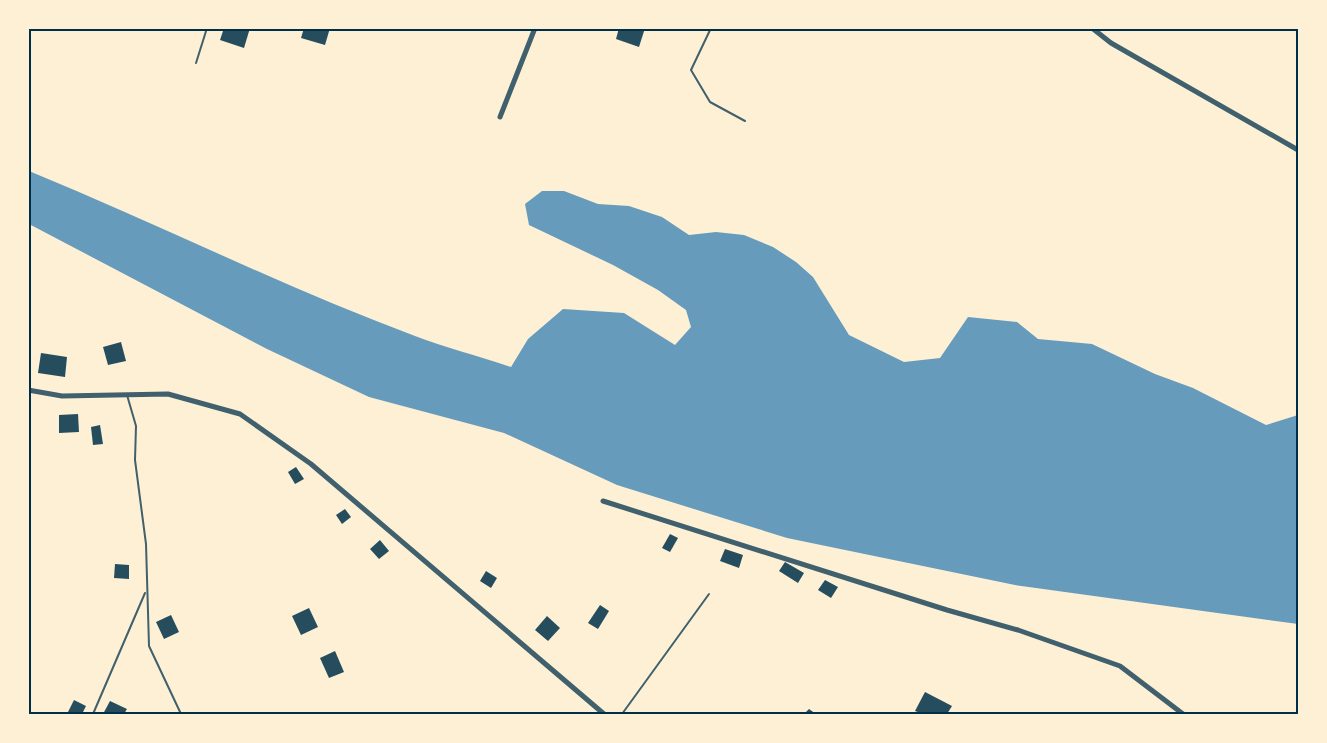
<svg xmlns="http://www.w3.org/2000/svg" width="1327" height="743" viewBox="0 0 1327 743" font-family="'Golos Text',sans-serif">
	<rect width="100%" height="100%" fill="#fdf0d5"/>
	<path fill="#669bbc" d="M29,171c129,53 255,116 386,165 31,12 64,20 96,31l17,-28 35,-30 61,4 51,32 16,-18 -5,-17 -28,-20 -45,-25 -84,-40 -4,-21 17,-13h22l34,13 31,2 33,11 27,18 27,-3 28,3 29,12 23,15 17,15 36,58 55,27 36,-4 28,-41 49,5 21,17 54,5 63,30 38,14 73,37 32,-10v209l-283,-39 -228,-47 -170,-53 -113,-52 -135,-36 -102,-48 -238,-125z"/>
	<g fill="#264d5e">
		<path d="M224,28h26l-6,20 -24,-8z"/>
		<path d="M304,28h26l-5,17 -24,-7z"/>
		<path d="M619,28h26l-6,19 -23,-8z"/>
		<path d="M121,342l5,19 -18,4 -5,-18z"/>
		<path d="M41,353l26,4 -2,20 -27,-4z"/>
		<path d="M78,414l1,18 -20,1v-18z"/>
		<path d="M100,425l3,19 -10,1 -2,-18z"/>
		<path d="M296,467l8,12 -9,5 -7,-12z"/>
		<path d="M345,509l6,8 -9,7 -6,-9z"/>
		<path d="M670,534l8,4 -8,14 -8,-4z"/>
		<path d="M380,540l9,11 -10,8 -9,-10z"/>
		<path d="M725,549l18,6 -4,13 -19,-7z"/>
		<path d="M785,562l19,11 -6,10 -19,-12z"/>
		<path d="M115,564l14,1v14l-15,-1z"/>
		<path d="M486,571l11,7 -6,10 -11,-7z"/>
		<path d="M825,580l13,7 -7,11 -13,-8z"/>
		<path d="M600,605l9,6 -11,18 -10,-6z"/>
		<path d="M309,608l9,19 -17,8 -9,-19z"/>
		<path d="M171,615l8,17 -15,7 -8,-17z"/>
		<path d="M547,616l13,12 -12,13 -13,-11z"/>
		<path d="M335,651l9,21 -15,6 -9,-20z"/>
		<path d="M925,692l27,14 -5,8h-24l-8,-3z"/>
		<path d="M74,700l12,6 -4,8h-15z"/>
		<path d="M110,701l17,8 -3,5h-21z"/>
		<path d="M809,709l7,5h-12z"/>
	</g>
	<g fill="none" stroke-linecap="round" stroke-linejoin="round">
		<g stroke="#3f606c" stroke-width="2">
			<path d="M711,28l-20,42 19,32 35,19"/>
			<path d="M196,63l11,-35"/>
			<path d="M127,395l9,31 -1,34 11,84 3,102 32,68"/>
			<path d="M93,714l52,-121"/>
			<path d="M622,714l87,-120"/>
		</g>
		<g stroke="#3f606c" stroke-width="5">
			<path d="M1092,28l19,15 187,107"/>
			<path d="M500,117l35,-89"/>
			<path d="M28,390l34,6 106,-2 72,20 71,50 293,250"/>
			<path d="M603,501l344,109 71,20 102,36 63,48"/>
		</g>
	</g>
	<rect width="1327" height="743" fill="none" stroke="#fdf0d5" stroke-width="60"/>
	<rect x="30" y="30" width="1267" height="683" fill="none" stroke="#003049" stroke-width="2"/>
</svg>
